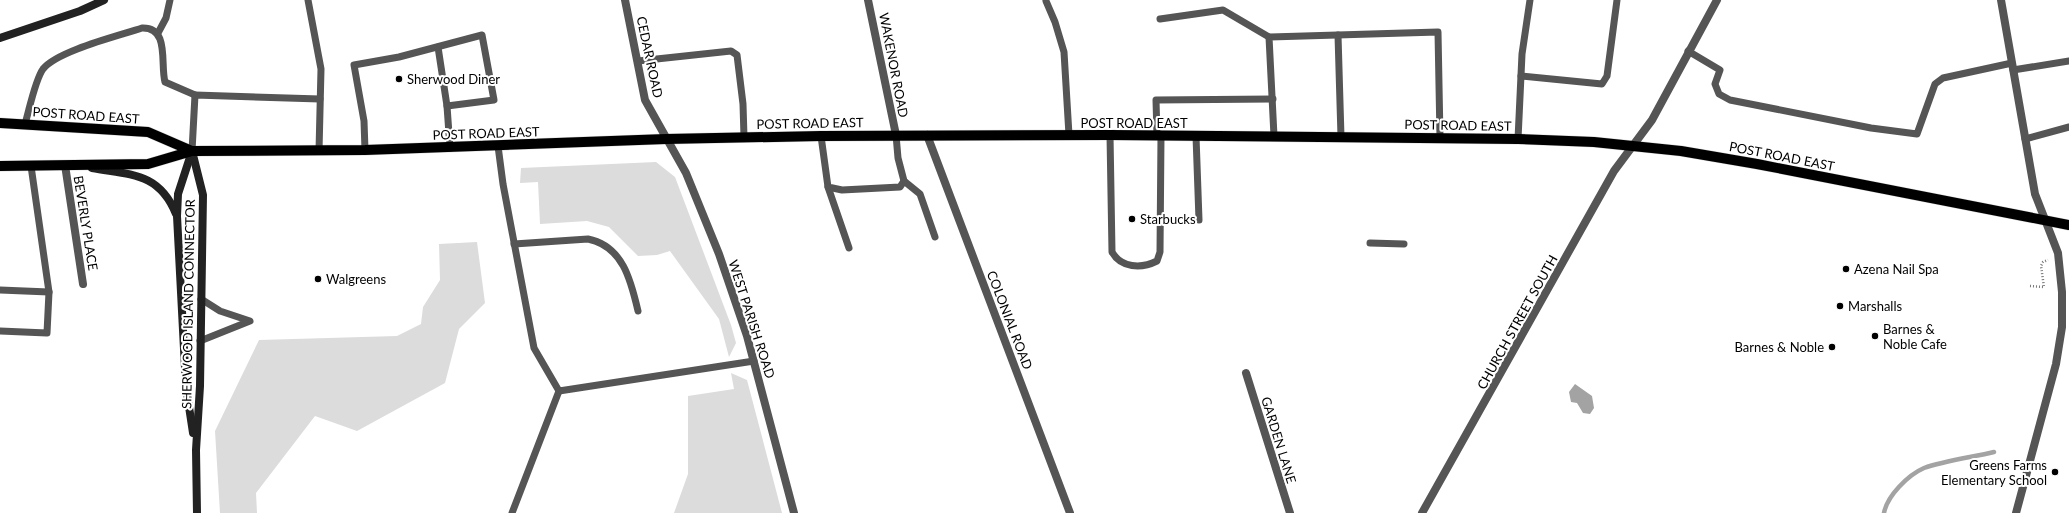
<svg xmlns="http://www.w3.org/2000/svg" width="2069" height="513" viewBox="0 0 2069 513" font-family="Lato,sans-serif">
	<rect width="100%" height="100%" fill="#fff"/>
	<g fill="#dcdcdc">
		<path d="M656,162l19,15 56,148 5,18 -7,14 -10,-38 -49,-68 -13,4 -19,1 -29,-29 -22,-6 -47,3 -2,-42 -18,1 1,-15z"/>
		<path d="M477,242l8,61 -26,26 -14,54 -88,48 -42,-15 -59,77 1,20h-37l-5,-82 44,-91 138,-4 24,-12 2,-17 17,-27 -1,-36z"/>
		<path d="M731,373l16,7 35,133h-108l14,-39v-78l46,-7z"/>
	</g>
	<path fill="#a3a3a3" d="M1575,384l17,12 2,12 -4,6 -7,-1 -6,-10 -6,-1 -2,-10z"/>
	<g fill="none" stroke-linecap="round" stroke-linejoin="round">
		<path stroke="#a3a3a3" stroke-width="4.5" d="M1884,513c3,-17 24,-38 40,-45 20,-7 49,-11 70,-16"/>
		<g stroke="#dbdbdb" stroke-width="11">
			<g id="primary">
				<path d="M0,123l148,9 44,19"/>
				<path d="M0,166l148,-2 44,-13 173,-1 301,-11 155,-3 289,-1 408,4 76,3 87,9 76,13 312,61"/>
			</g>
		</g>
		<path stroke="#777" stroke-width="2.5" stroke-dasharray="1 2" stroke-linecap="butt" d="M2030,286l14,1 -3,-21 2,-4 5,-2"/>
		<g stroke="#555" stroke-width="7">
			<path d="M308,0l13,69 -2,82"/>
			<path d="M1046,1l9,21 9,30 5,83"/>
			<path d="M1160,19l63,-9 46,27"/>
			<path d="M158,33l8,-15 4,-18"/>
			<path d="M1338,35l3,102"/>
			<path d="M438,47l9,59 3,42"/>
			<path d="M1688,51l32,19 -5,14 4,10 11,6 141,28 46,6 18,-50 8,-6 69,-15"/>
			<path d="M638,61l93,-10 6,4 6,49 1,33"/>
			<path d="M2013,70l56,-9"/>
			<path d="M1521,76l81,8 5,-8 10,-76"/>
			<path d="M25,124c4,-13 10,-44 18,-55 14,-18 75,-33 99,-41 28,-1 18,36 23,54l30,13"/>
			<path d="M1110,135l2,117c9,16 29,17 45,9l3,-9 1,-116"/>
			<path d="M821,136l7,51 14,3 58,-3 4,-6 -6,-23 -2,-23"/>
			<path d="M1157,136l-1,-36 117,-1"/>
			<path d="M1196,136l3,84"/>
			<path d="M1274,136l-5,-99 169,-5 2,106"/>
			<path d="M1518,139l4,-85 8,-54"/>
			<path d="M2025,139l44,-12"/>
			<path d="M498,146l5,38 31,164 25,43 195,-30"/>
			<path d="M365,150l-1,-29 -10,-56 45,-8 83,-22 12,65 -47,6"/>
			<path d="M192,151l3,-56 125,4"/>
			<path d="M904,181l16,13 15,43"/>
			<path d="M828,187l21,61"/>
			<path d="M1370,243l34,1"/>
			<path d="M514,244l74,-5c35,7 43,42 50,72"/>
			<path d="M0,290l49,2"/>
			<path d="M0,331l47,2 2,-41 -18,-126"/>
			<path d="M200,341l50,-20 -30,-10 -19,-12"/>
			<path d="M512,513l47,-122"/>
		</g>
		<g stroke="#555" stroke-width="8">
			<path d="M625,0l20,100 41,73 33,81 28,82 47,177"/>
			<path d="M868,0l28,135"/>
			<path d="M2001,0l34,194 23,59 4,39v35l-6,37 -40,149"/>
			<path d="M927,135l143,378"/>
			<path d="M65,165l18,119"/>
			<path d="M1246,373l44,140"/>
			<path d="M1422,513l192,-342 38,-51 65,-120"/>
		</g>
		<g stroke="#222" stroke-width="8">
			<path d="M0,38l80,-27 24,-11"/>
			<path d="M192,151l11,44 -3,191 -4,64 1,63"/>
			<path d="M192,151l-14,43 -1,22 9,171 7,46"/>
			<path d="M92,168c38,7 67,4 84,46"/>
		</g>
		<use href="#primary" stroke="#000" stroke-width="10"/>
	</g>
	<g fill="#000" stroke="#fff" stroke-width="1.5">
		<circle cx="399" cy="79" r="4"/>
		<circle cx="1132" cy="219" r="4"/>
		<circle cx="1846" cy="269" r="4"/>
		<circle cx="318" cy="279" r="4"/>
		<circle cx="1840" cy="306" r="4"/>
		<circle cx="1875" cy="336" r="4"/>
		<circle cx="1832" cy="347" r="4"/>
		<circle cx="2055" cy="472" r="4"/>
	</g>
	<g text-anchor="middle" stroke-width="4" stroke-linejoin="round" paint-order="stroke">
		<g font-size="13" fill="#000" stroke="#fff">
			<text transform="translate(650 57) rotate(78)" y="5">CEDAR ROAD</text>
			<text transform="translate(894 65) rotate(79)" y="5">WAKENOR ROAD</text>
			<text transform="translate(86 115) rotate(4)" y="5">POST ROAD EAST</text>
			<text transform="translate(810 123) rotate(-1)" y="5">POST ROAD EAST</text>
			<text x="1134" y="128">POST ROAD EAST</text>
			<text transform="translate(1458 125) rotate(1)" y="5">POST ROAD EAST</text>
			<text transform="translate(486 133) rotate(-2)" y="5">POST ROAD EAST</text>
			<text transform="translate(1782 156) rotate(11)" y="5">POST ROAD EAST</text>
			<text transform="translate(86 223) rotate(81)" y="5">BEVERLY PLACE</text>
			<text transform="translate(188 304) rotate(-89)" y="5">SHERWOOD ISLAND CONNECTOR</text>
			<text transform="translate(752 319) rotate(72)" y="5">WEST PARISH ROAD</text>
			<text transform="translate(1010 320) rotate(69)" y="5">COLONIAL ROAD</text>
			<text transform="translate(1517 322) rotate(-61)" y="5">CHURCH STREET SOUTH</text>
			<text transform="translate(1279 440) rotate(73)" y="5">GARDEN LANE</text>
		</g>
		<g font-size="13" fill="#000" stroke="#fff" text-anchor="start">
			<text x="407" y="84">Sherwood Diner</text>
			<text x="1140" y="224">Starbucks</text>
			<text x="1854" y="274">Azena Nail Spa</text>
			<text x="326" y="284">Walgreens</text>
			<text x="1848" y="311">Marshalls</text>
			<text x="1883" y="334">Barnes &amp;<tspan x="1883" dy="15">Noble Cafe</tspan></text>
			<text x="1824" y="352" text-anchor="end">Barnes &amp; Noble</text>
			<text x="2047" y="470" text-anchor="end">Greens Farms<tspan x="2047" dy="15">Elementary School</tspan></text>
		</g>
	</g>
</svg>
